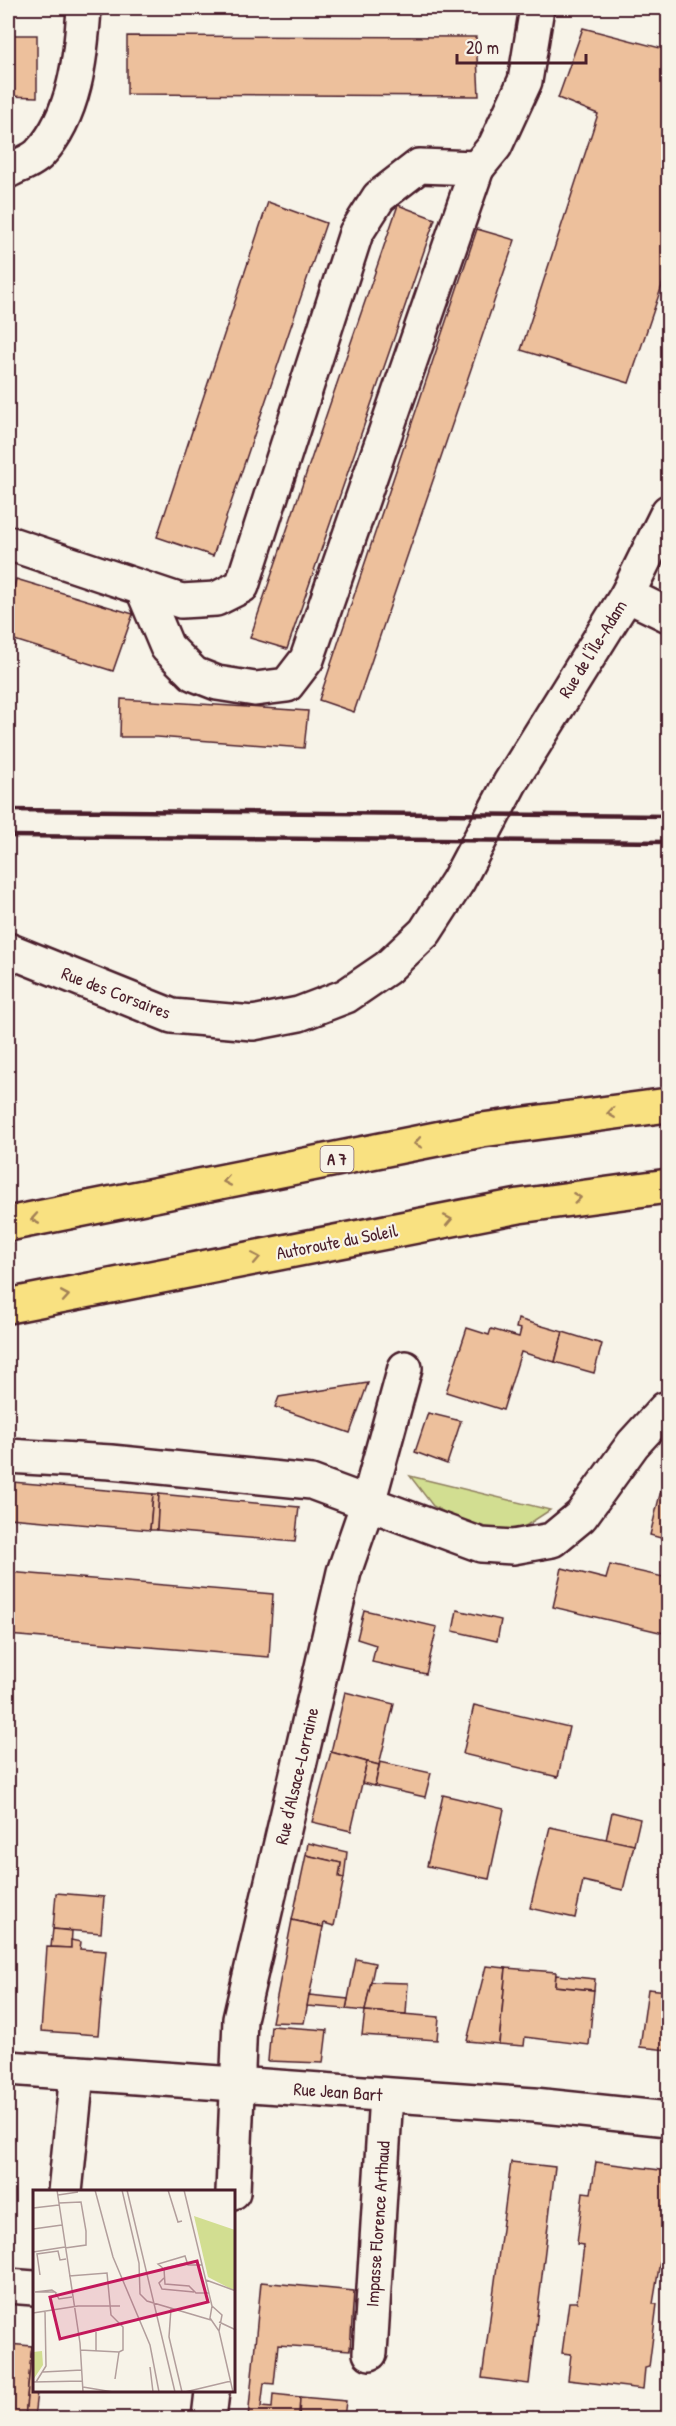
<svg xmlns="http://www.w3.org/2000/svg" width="676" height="2426" viewBox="0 0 676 2426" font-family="'Patrick Hand',sans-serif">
	<rect width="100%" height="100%" fill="#f7f3e8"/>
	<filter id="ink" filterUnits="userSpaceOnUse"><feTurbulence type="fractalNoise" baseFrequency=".0167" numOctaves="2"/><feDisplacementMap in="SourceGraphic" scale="12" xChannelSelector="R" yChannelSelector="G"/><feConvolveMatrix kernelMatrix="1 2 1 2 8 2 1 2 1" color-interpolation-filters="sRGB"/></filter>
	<g filter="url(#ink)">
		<path fill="#d2de91" stroke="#8e7e5e" stroke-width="1.5" d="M410,1476l140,34 -26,17 -21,4 -39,-8 -31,-17z"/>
		<g fill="#edc09c" stroke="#4a1f2b" stroke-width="1.5">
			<path d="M583,28l85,22v218l-39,115 -108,-33 77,-236 -40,-16z"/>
			<path d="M8,35h29v62l-29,-1z"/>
			<path d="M127,36l349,1 3,59 -352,-2z"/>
			<path d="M268,202l58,21 -113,333 -56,-19z"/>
			<path d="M398,205l37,14 -148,430 -37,-11z"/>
			<path d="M477,229l38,11 -161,472 -35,-12z"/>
			<path d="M16,579l117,35 -20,57 -105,-33v-27z"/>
			<path d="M121,699l187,12 -4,37 -147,-11h-37z"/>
			<path d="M518,1319l45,13 -8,30 -34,-10 -18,58 -57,-18 21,-64 22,7 2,-6 28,8 2,-8 -5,-1z"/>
			<path d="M563,1332l39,12 -8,29 -39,-11z"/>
			<path d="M368,1383l-18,50 -75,-26 4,-10z"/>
			<path d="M428,1413l33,8 -14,43 -32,-12z"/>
			<path d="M8,1481l4,1 -3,36h-1z"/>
			<path d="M12,1482l141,12 -3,36 -141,-12z"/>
			<path d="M663,1482l5,1v57l-18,-5z"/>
			<path d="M153,1494h6l-2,36h-7z"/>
			<path d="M159,1494l140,13 -4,35 -138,-12z"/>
			<path d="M610,1565l58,13v56l-115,-27 9,-39 44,11z"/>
			<path d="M8,1572l265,22 -4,63 -261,-22z"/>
			<path d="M364,1610l73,17 -11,47 -54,-12 4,-17 -19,-6z"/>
			<path d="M457,1610l44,10 -4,21 -44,-10z"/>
			<path d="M345,1692l49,12 -15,61 -48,-13z"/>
			<path d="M474,1705l95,22 -11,50 -95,-23z"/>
			<path d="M331,1752l36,10 -16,69 -39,-9z"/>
			<path d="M367,1762l12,3 -4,21 -13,-3z"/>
			<path d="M380,1762l51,11 -6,24 -50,-11z"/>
			<path d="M443,1795l61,14 -15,70 -62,-13z"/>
			<path d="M612,1812l28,7 -6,26 -28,-5z"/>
			<path d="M550,1827l84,18 -11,45 -40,-9 -8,37 -45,-10z"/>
			<path d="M308,1843l39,9 -3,26 -5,-1 2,-14 -35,-8z"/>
			<path d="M306,1855l35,8 -2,14 5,1 -10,48 -10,-3 -1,4 -31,-7z"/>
			<path d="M56,1893l48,4 -3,36 -48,-4z"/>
			<path d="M292,1920l31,7 -19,96 -32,-1z"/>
			<path d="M53,1929l19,2 -1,17 -20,-1z"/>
			<path d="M71,1940l10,2 -1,7 26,2 -8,84 -57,-4 6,-84 24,1z"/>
			<path d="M356,1959l19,4 -10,48 -19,-2z"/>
			<path d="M486,1966l20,2 -7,76 -32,-3z"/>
			<path d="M506,1968l50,4 -1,14 39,4 -5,55 -64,-8 -1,9 -25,-2z"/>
			<path d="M556,1975l39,4 -1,11 -39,-4z"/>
			<path d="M371,1982l37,1 -2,31 -41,-3z"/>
			<path d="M648,1989l20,2v59l-28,-3z"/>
			<path d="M309,1995l39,4 -2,10 -39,-3z"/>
			<path d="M365,2011l74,6 -2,23 -75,-5z"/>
			<path d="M271,2026l56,4 -4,33 -55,-2z"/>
			<path d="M511,2162l44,5 -26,217 -47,-6z"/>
			<path d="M596,2162l72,9 -2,26h2v15l-15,92h4l-8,63 -4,1 -2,21 -75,-9 3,-26 -9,-1 7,-51h8l7,-57 -7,-1 6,-52 8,1z"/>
			<path d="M261,2282l93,9 -4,59 -72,-5 -4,39 -10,-1 -3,24 11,1 1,-14 27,3 -1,21h-51z"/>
			<path d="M8,2344l24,2 -7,72h-17z"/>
			<path d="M32,2346h2l3,46 -3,26h-9z"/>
			<path d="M300,2397l46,4 -2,17h-45z"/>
		</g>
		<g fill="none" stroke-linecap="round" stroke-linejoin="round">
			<g stroke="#4a1f2b" stroke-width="38">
				<g id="minor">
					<path d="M8,171c9,-5 25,-10 32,-18 35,-38 41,-96 44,-145"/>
					<path d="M8,543l173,58 35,-2 26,-13 114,-353 23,-36 40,-31 58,2 18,-22 30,-65 12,-73"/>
					<path d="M143,590l24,57 27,27 23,9 38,6 32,-4 20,-26 170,-491"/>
					<path d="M627,595l41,20"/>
					<path d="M8,950l164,66 81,7 46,-9 47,-18 41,-28 38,-36 33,-51 52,-98 117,-188 41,-83"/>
					<path d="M8,1456l103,6 200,20 170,63 32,2 39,-7 29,-24 52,-72 32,-35h3"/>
					<path d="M8,2068l526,37 134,14"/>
					<path d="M65,2192l12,-119"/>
					<path d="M233,2192l7,-173 104,-447 24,-69 37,-135"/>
					<path d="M8,2286l26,2"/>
					<path d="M370,2353l16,-258"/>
					<path d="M209,2418l3,-26"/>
				</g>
			</g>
			<g stroke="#4a1f2b" stroke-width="38">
				<g id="highway">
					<path d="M8,1224l474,-94 186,-25"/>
					<path d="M8,1306l511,-100 149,-20"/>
				</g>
			</g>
			<use href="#minor" stroke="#f7f3e8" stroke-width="33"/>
			<use href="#highway" stroke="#f9e181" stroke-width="33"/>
			<g stroke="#4a1f2b" stroke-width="4.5">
				<path d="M8,810l660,6"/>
				<path d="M8,836l660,6"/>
			</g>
		</g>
		<defs><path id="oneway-chevron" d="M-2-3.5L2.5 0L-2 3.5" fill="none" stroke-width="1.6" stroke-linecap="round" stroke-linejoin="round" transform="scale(1.5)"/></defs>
		<g stroke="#a28056">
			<use href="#oneway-chevron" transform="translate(611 1113) rotate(172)"/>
			<use href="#oneway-chevron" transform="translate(418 1143) rotate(169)"/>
			<use href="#oneway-chevron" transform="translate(227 1181) rotate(169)"/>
			<use href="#oneway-chevron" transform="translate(577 1198) rotate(-7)"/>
			<use href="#oneway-chevron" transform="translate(35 1219) rotate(170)"/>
			<use href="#oneway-chevron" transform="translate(448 1220) rotate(-11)"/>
			<use href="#oneway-chevron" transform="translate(256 1258) rotate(-11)"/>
			<use href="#oneway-chevron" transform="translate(65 1296) rotate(-10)"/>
		</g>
	</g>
	<g text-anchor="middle" stroke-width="4.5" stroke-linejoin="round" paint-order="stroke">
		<rect fill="#f7f3e8" stroke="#7e5f64" stroke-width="1.5" x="320.5" y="1146" width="33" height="26" rx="4.5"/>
		<g font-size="16" font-weight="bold" fill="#4a1f2b">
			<text x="337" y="1165">A 7</text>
		</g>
		<g font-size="18" fill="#4a1f2b" stroke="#f7f3e8">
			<text transform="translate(593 649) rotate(-58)" y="6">Rue de l'Île-Adam</text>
			<text transform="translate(116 993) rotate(21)" y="6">Rue des Corsaires</text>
			<text transform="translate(337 1242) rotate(-11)" y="6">Autoroute du Soleil</text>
			<text transform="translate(297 1776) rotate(-77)" y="6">Rue d'Alsace-Lorraine</text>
			<text transform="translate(338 2092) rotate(4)" y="6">Rue Jean Bart</text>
			<text transform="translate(378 2224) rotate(-86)" y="6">Impasse Florence Arthaud</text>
		</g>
	</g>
	<g transform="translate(33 2190)">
		<rect width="202" height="202" fill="#f7f3e8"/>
		<path d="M161,26l41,14v61l-27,-14zM9,161l1,14 -10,15v-28z" fill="#d2de91"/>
		<path fill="none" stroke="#b29e9c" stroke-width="1.5" d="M24,0l23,153 3,49M62,0l18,67 37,88 9,47M89,0l17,73 1,31 7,7 64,19M94,0l48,202M135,0l10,32 4,-1M151,0l28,116 -2,12 9,13 14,61M25,5l20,-3M26,13l22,-1 5,29v14l-21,3M0,18l26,-3M0,39l29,-4M0,62l32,-5M169,75h-14l-3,-9 -27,8 6,5 1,15 24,2 7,7h13M131,78l23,-5M7,85l-3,-21 21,-3 2,9 6,-1M36,86l38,-3 4,42 12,12v23l-4,2 -4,27M131,88l-5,5 3,6 32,3M173,90l30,11M19,100l3,2h-20zM22,102l4,7 13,-2M179,116l10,9 -3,16M138,118l-2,29 13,55M0,123l45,-7h42M186,132l17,8M63,142v19M47,160l39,2M117,177l3,25M10,182l39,-2M0,192l50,-1M3,192l10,-16 -1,-55M50,197l30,5M152,202l46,-11"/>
		<path fill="#c2185b" fill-opacity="0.15" stroke="#c2185b" stroke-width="3" d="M164,71l11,41 -148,37 -10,-42z"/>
		<rect width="202" height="202" fill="none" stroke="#4a1f2b" stroke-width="3"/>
	</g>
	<rect width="676" height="2426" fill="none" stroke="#f7f3e8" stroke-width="30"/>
	<rect x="15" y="15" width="646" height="2396" fill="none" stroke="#4a1f2b" stroke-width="2" filter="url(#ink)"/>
	<path d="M457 54v9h129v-9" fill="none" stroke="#4a1f2b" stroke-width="3"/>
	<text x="466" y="54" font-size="18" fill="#4a1f2b" stroke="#f7f3e8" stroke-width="4.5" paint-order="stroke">20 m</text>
</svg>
